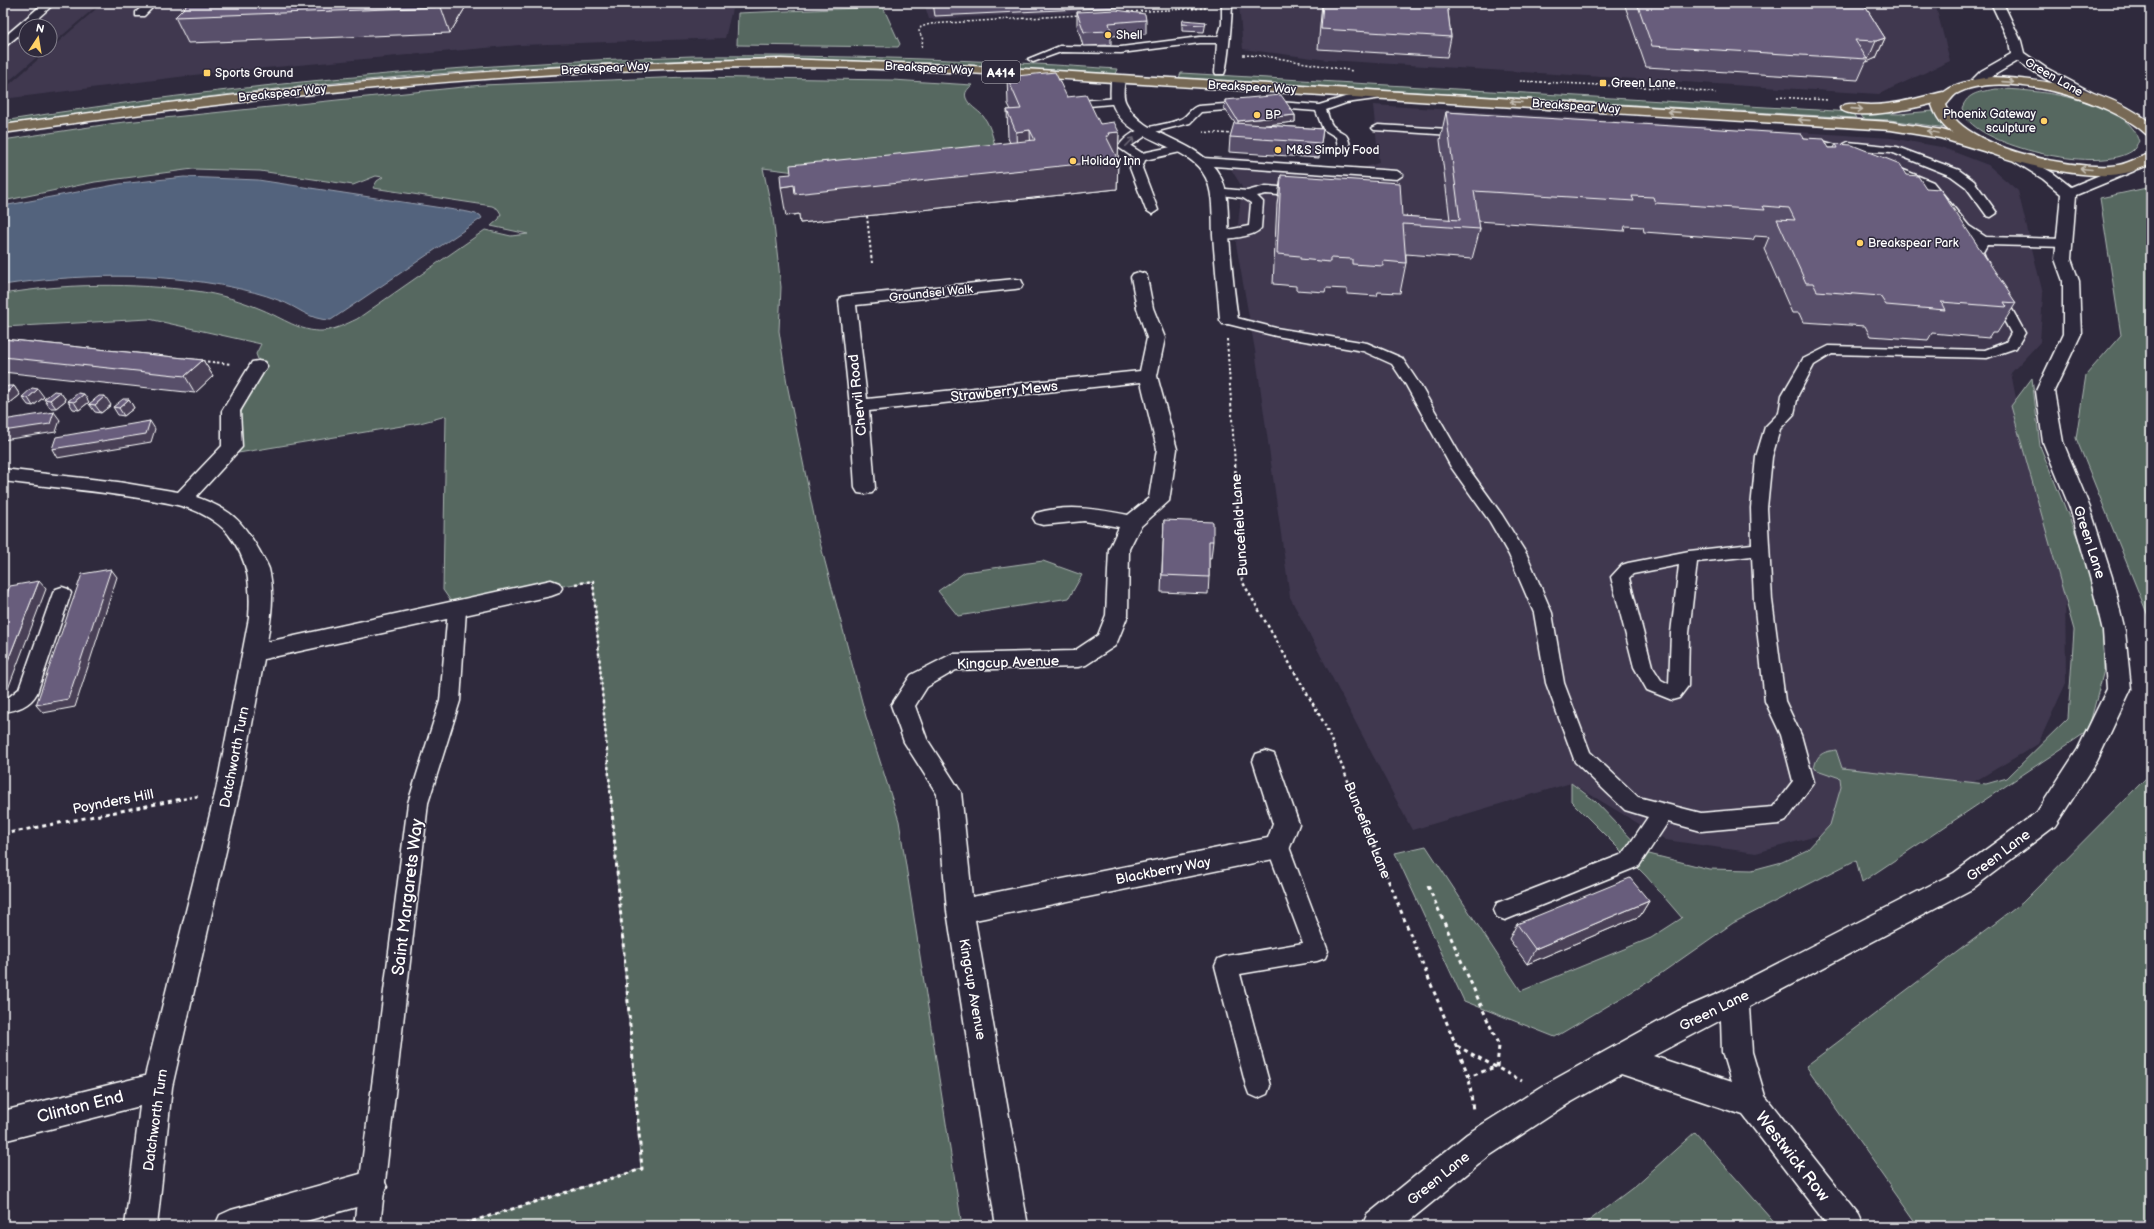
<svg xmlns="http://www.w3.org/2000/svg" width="2154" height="1229" viewBox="0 0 2154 1229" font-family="'Balsamiq Sans',sans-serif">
	<rect width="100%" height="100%" fill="#2f2a3d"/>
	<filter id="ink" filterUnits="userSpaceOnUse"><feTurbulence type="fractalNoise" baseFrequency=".025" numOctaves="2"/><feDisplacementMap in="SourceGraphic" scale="8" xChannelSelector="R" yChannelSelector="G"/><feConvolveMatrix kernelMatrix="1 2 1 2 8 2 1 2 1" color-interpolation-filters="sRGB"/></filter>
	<g filter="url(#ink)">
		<g fill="#403950">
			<path d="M3,3h97l-50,43v-20h-24v24h19l-42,36z"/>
			<path d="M103,3h791l-162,6 -7,29 -206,7 -309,28 -207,26v-9z"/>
			<path d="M924,3h229l2,6 -226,10z"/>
			<path d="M1239,3h696l15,58 -71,33 -551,-34 -85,-11z"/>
			<path d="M1373,105l518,33 50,9 47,18 30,26 25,103 -3,48 -29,31 17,86 37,126 1,98 -28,61 -95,56 -187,53 -90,-13 -95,-57 -159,47 -122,-233 -35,-247 -19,-106 6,-57 -19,-31 139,12 17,-5z"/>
		</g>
		<g fill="#566861" stroke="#aab4b0">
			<path d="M883,7l17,37 -2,3 -161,-2 1,-32z"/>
			<path d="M692,56c142,-1 283,3 425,13l-2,5c-136,-8 -273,-16 -409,-13 -236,4 -471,28 -703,65v-5c229,-37 458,-57 689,-65z"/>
			<path d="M1181,73l671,39 4,6 -677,-40z"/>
			<path d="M687,77l206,3 79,5c-4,4 -8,7 -6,13 3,8 12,12 17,18 10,12 12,33 16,48l-195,9 -41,-5 10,48 8,71 -2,44 8,53 31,151 48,182 33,104 63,405h-505l184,-57 -48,-588 -42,7 -94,22 -14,-20 3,-174 -26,7 -194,32 33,-93 -3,-8 5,-10 -112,-25 -146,8v-33c64,-11 128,-11 193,-3 23,3 46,10 67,19 19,8 38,22 59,21 13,-1 24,-7 35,-12l128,-89 26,6 17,-2 -37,-8 8,-7 2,-5 -3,-5 -6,-3 -119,-18 4,-7 6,-4 -7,-1 -23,9 -93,-14 -67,-2 -98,13 -92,19v-61l113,-17 366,-38z"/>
			<path d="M1996,89c35,0 116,9 138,41 2,3 3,8 5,11 -2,3 -4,8 -7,10 -32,22 -141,-2 -165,-32 -2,-2 -4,-7 -5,-11 6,-16 18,-16 34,-19z"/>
			<path d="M1933,111l13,17 -56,-8 -26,-1 -5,-6 40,1z"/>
			<path d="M2151,187v436l-75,-185 10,-63 35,-40 -21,-137z"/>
			<path d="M2032,378l8,68 62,152 2,72 -16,61 -226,151 -6,-22 -123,63 -83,58 -95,56 -91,-36 -69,-148 31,-7 95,145 130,-53 31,-20 -36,-42 -75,-75v-18l24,18 50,52 64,16 43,1 30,-8 25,-12 23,-25 11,-38 -1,-9 -26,-9c3,-15 8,-17 22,-19l6,18 144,16 21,-6 61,-60 6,-88 -63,-224z"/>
			<path d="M1043,561l39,14 -13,23 -111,18 -20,-25 27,-19z"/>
			<path d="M2151,773v453h-232l-113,-160 216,-163z"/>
			<path d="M1695,1132l83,94h-196l53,-40z"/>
		</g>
		<path fill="#53637d" stroke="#98a1b1" d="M184,177l74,3 210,32 12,3 2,3 -151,102c-23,0 -32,-13 -53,-20 -15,-6 -32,-10 -47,-13 -74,-15 -154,-13 -228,-2v-79l117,-22z"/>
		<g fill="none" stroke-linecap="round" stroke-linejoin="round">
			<g stroke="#fff" stroke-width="3">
				<g id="lane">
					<path d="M44,3h11l-26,23h-3v3l-19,16 -4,1v-8z"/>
					<path d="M146,3h11l-13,13h-8v-4z"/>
					<path d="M1222,3h10c0,10 -4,65 -8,71h-8l-1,-2 2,-29h-17l-79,10 -60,-1 -28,10 -5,-3 32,-13 61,1 79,-10h18l4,-13z"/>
					<path d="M1386,92l4,1 2,2 -2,2 -44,6 -20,7c2,4 3,11 6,15 9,10 15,4 18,21l-6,4 -6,-4 -2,-9 -13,-8 -7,-18 -51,-4 -64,5 -11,11 -40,10 -19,13 11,7 39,-8 6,4 -2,2 -40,9 -3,8 16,42 -6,4 -6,-4 -16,-42 4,-10 -16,-11c18,-25 39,-18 63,-28 7,-3 9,-11 17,-13l67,-5 54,4 26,-8z"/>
					<path d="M1118,98l6,3 -2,2 -55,5 -6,-3 6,-3z"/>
					<path d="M1378,125l89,5 6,3 -6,3 -93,-6 -2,-2z"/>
					<path d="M1803,139l19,2 21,6 1,-3 4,-2 49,5 62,23 15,11 23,32 -6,4 -4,-1 -21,-29 -15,-11 -60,-24 -34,-2 3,4 -6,4 -33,-11 -22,-3 -2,-2 2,-2z"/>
					<path d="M1203,158l194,13 6,4 -6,4 -198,-14 -2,-3z"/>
					<path d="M1884,162l49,20 36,44 17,11 79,2 6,4 -6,4 -78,-2 -4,7 7,17 -2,3h-10l-9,-20 7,-10 -17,-10 -34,-44 -45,-19 -2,-3 2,-3z"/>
					<path d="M1266,186l38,3 6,4 -6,4 -38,-3 -9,2 6,6 -2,26c-6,9 -35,12 -45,10l-1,-3 1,-3 33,-6 2,-23 -8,-5 -28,-4 -2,-3 2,-3 32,3z"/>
					<path d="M1996,289l7,4 22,40 -9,15 -29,10 -155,-4 -18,11 -16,30 -4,19 -14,15 -8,28 -5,51 5,92 13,101 16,34 13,47 -28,39 -7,3 -78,7 -33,-9 -29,44 -134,54 -8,-3 -3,-7 3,-7 126,-49 25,-37 -23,-7 -50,-48 -29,-79 -12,-70 -25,-58 -19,-33 -39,-55 -45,-82 -14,-21 -29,-13 -87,-15 -52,-13 -2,-3 2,-3 5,-1 47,12 91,15 35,15 18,27 46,80 36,50 25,40 25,58 12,70 26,69 48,45 63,16 72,-6 20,-26 -12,-46 -16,-34 -11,-101 -2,-44 -55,6 -8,71 -1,53 -9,12 -7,2 -25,-10 -13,-23 -23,-90 11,-12 6,-2 61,-12 63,-7 -1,-36 5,-51 9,-30 14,-14 3,-18 21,-36 26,-13 156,4 21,-8 5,-9 -22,-40zM1679,565l-8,68 -2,51 -8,-4 -9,-14 -23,-88 4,-4z"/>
					<path d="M62,587l6,2 3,4 -34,100c-7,13 -20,17 -34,19v-14l6,-1 10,-8 34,-96 3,-4z"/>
					<path d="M457,604l6,1 3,5 -6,91 -32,102 -48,423h-26l54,-423 32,-102 8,-91 3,-5z"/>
					<path d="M1278,838l7,3 4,6 39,104 -3,7 -8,3 -77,13 30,112 -3,8 -9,4 -9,-4 -3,-8 -31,-120 3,-7 8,-3 77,-13 -36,-96 4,-6z"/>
				</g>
			</g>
			<g stroke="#fff" stroke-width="3">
				<g id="street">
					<path d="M2131,3h20v5l-14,-1z"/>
					<path d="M1118,75l7,4c-1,8 -3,17 1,24 17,36 74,35 94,73 10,17 7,40 9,59 2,29 5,57 9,85l-3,4h-12l-3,-4c-2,-28 -5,-57 -7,-85 -1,-19 1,-40 -7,-57 -17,-37 -84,-35 -95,-78 -1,-7 0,-14 0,-21z"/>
					<path d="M1139,272l6,2 2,3 6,31 12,30 -8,38 20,73 -8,52 -29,26 -11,22 -1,66 -10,25 -3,6 -29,19 -8,2 -122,3 -29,17 -12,19 12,33 34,53 11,105 296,-59 5,-14 -20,-63 3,-7 9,-3 9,3 3,7 22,63 -12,31 -9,3 -303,62 53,306h-32l-49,-315 -10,-117 -33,-52 -13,-37 20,-30 41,-21 122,-3 24,-16 8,-20 3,-66 10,-22 -35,-6 -41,4 -7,-2 -3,-5 3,-5c32,-9 60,-4 92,2l21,-17 8,-49 -16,-67 -272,29 6,77 -3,5 -7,1 -7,-1 -3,-5 -5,-82 -11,-105 2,-4 6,-1 168,-17 6,1 2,4 -2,4 -6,1 -159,16 11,94 273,-28 7,-33 -10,-30 -6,-31 2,-3z"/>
					<path d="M258,361l6,1 3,4 -27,45 2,36 -46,50c34,12 45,22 63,53 3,6 8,13 10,19 6,24 2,49 -2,73l284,-62 8,3 3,5 -3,5 -8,3 -287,63 -24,131 -68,297 -15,139h-32l15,-120 -137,35v-30l142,-35 71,-286 33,-172c2,-32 0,-57 -20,-83 -7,-10 -21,-18 -31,-23 -17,-8 -36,-10 -53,-13 -47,-8 -95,-12 -142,-18v-12l115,13 60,10 44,-46v-35l30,-49z"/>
					<path d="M371,1171l11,5 5,11 -5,11 -11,5 -83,23h-73l5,-11 11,-5z"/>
				</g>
			</g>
			<g stroke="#fff" stroke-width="3">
				<g id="secondary">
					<path d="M1991,3h12l18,38 3,12 22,15 49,26 2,3 -2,3c-14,3 -64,-30 -77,-39l-27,16 -10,9h-10l-2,-3 12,-12 30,-17 -2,-13z"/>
					<path d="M2019,154l34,19 18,14 53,-22h10l2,3 -2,3 -58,24 -5,64 8,22 2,53 -27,57 9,51 27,66 22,69 13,54 6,58 -34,72 -42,65 -83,63 -223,118 3,45 13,44 94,119 5,11h-36l-85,-111 -122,-41 -53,30 -79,52 -86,70h-41l5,-11 100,-81 79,-50 132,-73 46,-20 230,-118 83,-61 41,-63 29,-60 -4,-58 -13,-54 -20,-69 -27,-66 -7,-51 27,-57v-53l-8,-22 6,-65 -18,-15 -29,-18 -2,-3 2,-3zM1721,1020l1,32 9,30 -78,-26z"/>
				</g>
			</g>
			<g stroke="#fff" stroke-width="3">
				<g id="primary">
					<path d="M781,59l175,6 935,57 51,8 53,16 2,3 -2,3 -5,1 -50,-15 -49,-8c-228,-14 -456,-28 -684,-42 -142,-8 -285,-21 -427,-21 -260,1 -520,29 -777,66v-8c258,-37 517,-62 778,-66z"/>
					<path d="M1943,92l7,4 -2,3c-17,6 -97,25 -108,9 5,-7 22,-3 30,-3 26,0 48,-7 73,-13z"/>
				</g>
			</g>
			<g stroke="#fff" stroke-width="3">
				<path id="highway" d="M1990,77c54,2 117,11 161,46v12l-5,-1c-36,-34 -145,-66 -190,-40 -4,3 -7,8 -10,11 16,43 124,64 165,61 17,-1 25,-9 40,-12v10c-13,6 -26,10 -41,11 -42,2 -133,-17 -164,-47 -6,-6 -11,-14 -14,-23 15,-21 34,-24 58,-28z"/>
			</g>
			<g stroke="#fff" stroke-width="1.5" stroke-dasharray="2 2" stroke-linecap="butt">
				<path d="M1128,12l79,-4"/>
				<path d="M921,47l2,-7 -4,-9 2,-4 9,-3 149,-9"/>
				<path d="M1243,55l22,1 88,15"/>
				<path d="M1520,81l160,8 36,4"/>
				<path d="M1777,97l51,3"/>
				<path d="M1203,132l31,2"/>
			</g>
			<g stroke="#fff" stroke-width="2" stroke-dasharray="2.5 2.5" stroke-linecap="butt">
				<path d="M867,216l5,47"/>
				<path d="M1227,339l8,126"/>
				<path d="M202,361l29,3"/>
			</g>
			<g stroke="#fff" stroke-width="2.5" stroke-dasharray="3 3" stroke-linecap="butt">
				<path d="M1235,464l7,117 82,142 32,77"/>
				<path d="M575,584l18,-3 18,219"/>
				<path d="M177,800l22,-4"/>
			</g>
			<g stroke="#fff" stroke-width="3" stroke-dasharray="4 4" stroke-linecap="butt">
				<path d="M1355,799l114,278 4,34"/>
				<path d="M3,834l179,-35"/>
				<path d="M1428,886l71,160 -2,20 -28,11"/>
				<path d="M1457,1046l65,35"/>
				<path d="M457,1226l185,-57 -31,-370"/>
			</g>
			<use href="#lane" fill="#2f2a3d" fill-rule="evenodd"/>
			<use href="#street" fill="#2f2a3d" fill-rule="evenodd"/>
			<use href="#secondary" fill="#2f2a3d" fill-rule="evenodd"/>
			<use href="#primary" fill="#776954" fill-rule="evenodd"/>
			<use href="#highway" fill="#776954" fill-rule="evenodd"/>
		</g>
		<g fill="#59506a" stroke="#fff">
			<path d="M189,3h279l-18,30 -262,10 -13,-26z"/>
			<path d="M933,3h210v3l-208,10z"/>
			<path d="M1322,3h125l4,34 -4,20 -129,-8z"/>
			<path d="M1624,3h239l22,35 -9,20 -10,4 -8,18 -212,-13z"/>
			<path d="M1077,12l69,8v14l-35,2v9l-28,1 -6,-21z"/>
			<path d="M1206,22l-2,10 -22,-1v-7z"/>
			<path d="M1007,77l60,20 33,27 19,8 -2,57 -317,34 -1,-9 -13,2 5,-42 219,-31 -2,-5 -1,-28h4l-3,-6z"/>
			<path d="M1225,100l70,15v7l-30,3 58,4 -4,29 -90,-6 1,-15 5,-14 -11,-15z"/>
			<path d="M1446,112l358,26 25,10h5l2,-4 71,31 19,13 90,115 -19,30h-5l-3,5 -57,-5 -4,7 -58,-4 -5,-10 -62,-4 -4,-9h-7l-28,-64 5,-12 -14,-1 -2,4 -109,-8 -1,-5 -18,-1 -1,5 -146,-10 2,8 -8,30 -66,-5v9l-6,30 -22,-1 -1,4 -30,-2v-5l-21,-1 -1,4 -29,-2v-4l-23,-2 4,-80 4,-29 121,41 48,4 -10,-80z"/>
			<path d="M3,339l200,21 10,16 -18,17 -192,-21z"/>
			<path d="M14,386l6,9 -10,8 -6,-1 -1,-1v-11z"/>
			<path d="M60,392l6,8 -10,8h-6l-6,-9z"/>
			<path d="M22,397h22l-11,9 -5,-1z"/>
			<path d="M129,399l5,9 -10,8 -6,-1 -5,-8z"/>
			<path d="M68,401l21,1 -10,8 -6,-1z"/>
			<path d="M89,404l22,1 -10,8 -6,-1z"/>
			<path d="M1164,520l49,21 -2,17h-2v19l-1,17 -47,-2z"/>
			<path d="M1649,901l-9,15 -113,48 -18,-25 8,-15z"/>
		</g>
		<g fill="#494156" stroke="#fff">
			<path d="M444,3h24l-18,30 -9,-26z"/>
			<path d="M1885,38l-9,20 -9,4 9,-21z"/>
			<path d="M1295,115v7l-57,6v-7z"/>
			<path d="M1030,130l1,28 -14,2 -1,-28z"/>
			<path d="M1119,132l-2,57 -317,34 -1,-9 -13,2 -5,-29 13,-2 312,-49 2,-3z"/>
			<path d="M203,360l10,16 -18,17 -10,-17z"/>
			<path d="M14,386l6,9 -10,8 -6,-8z"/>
			<path d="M38,389l6,8 -11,9 -5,-8z"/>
			<path d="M60,392l6,8 -10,8 -6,-8z"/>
			<path d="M84,394l5,8 -10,8 -5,-8z"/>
			<path d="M105,396l6,9 -10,8 -6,-8z"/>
			<path d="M129,399l5,9 -10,8 -5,-8z"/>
			<path d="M54,412l6,8 -4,12 -53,8v-9z"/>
			<path d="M150,421l5,8 -4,13 -94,16 -5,-9z"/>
			<path d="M111,569l6,8 -42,130 -32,6 -7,-8z"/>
			<path d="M39,581l7,8 -40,105h-3v-21z"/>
			<path d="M1649,901l-9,15 -113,48 8,-15z"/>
		</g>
		<g fill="#685d7b" stroke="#fff">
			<path d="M189,3h255l-3,4 -266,10z"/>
			<path d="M1323,3h124l4,34 -130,-8z"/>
			<path d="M1637,3h226l22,35 -9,3 -21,-1 12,19 -215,-13z"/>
			<path d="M1116,10l29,4 1,6 -37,3 2,8 -27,1 -7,-20z"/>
			<path d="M1183,20l23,2 -1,3 -23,-1z"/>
			<path d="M1055,72l12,25 19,-2 14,29 14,-2 5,10 -11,1 1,3h-3l12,24 -323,34 -1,-9 -13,2 -1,-12 11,-1 -1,-9 245,-25 -5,-10 -14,2 -9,-22 14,-1 -14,-32z"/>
			<path d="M1281,95l14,20 -57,6 -13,-21z"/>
			<path d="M1446,112l355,22 3,4 20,1 5,9h9l-2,-4 16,1 48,19 7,11 11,1 8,12 14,1 76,114 -12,-1 3,5 -66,-5 4,8 -59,-5 -6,-9 -63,-5 -4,-8h-7l-29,-64 18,1 -6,-12 -26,-2 2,4 -110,-7 -2,-6 -21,-1 2,5 -160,-10 6,38 -77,-5 3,39 -23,-2v5l-31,-2v-5l-22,-1v4l-30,-3v-3l-23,-2 4,-79 119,8 2,33 58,4z"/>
			<path d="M1234,123l89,6 -2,14 -91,-6z"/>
			<path d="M3,339l200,21 -18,16 -182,-19z"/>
			<path d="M8,386h6l-11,9v-5z"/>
			<path d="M32,388l6,1 -10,9 -6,-1z"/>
			<path d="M54,391l6,1 -10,8 -6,-1z"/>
			<path d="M78,393l6,1 -10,8 -6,-1z"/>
			<path d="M99,396h6l-10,9 -6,-1z"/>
			<path d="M123,399h6l-10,9 -6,-1z"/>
			<path d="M54,412l-4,12 -47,7v-11z"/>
			<path d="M150,421l-4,13 -94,15 4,-12z"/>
			<path d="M1164,520l49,2v19h-4v36l-47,-2z"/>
			<path d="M111,569l-43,130 -32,6 46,-131z"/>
			<path d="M39,581l-36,92v-71l7,-16z"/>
			<path d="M1630,878l19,23 -114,48 -18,-25z"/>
		</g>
		<defs><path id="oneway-shaft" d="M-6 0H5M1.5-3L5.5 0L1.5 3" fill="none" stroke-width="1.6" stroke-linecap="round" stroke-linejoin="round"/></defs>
		<g stroke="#c2bcb2">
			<use href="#oneway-shaft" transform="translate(2008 82) rotate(4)"/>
			<use href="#oneway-shaft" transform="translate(1516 102) rotate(-176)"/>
			<use href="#oneway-shaft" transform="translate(1857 109) rotate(4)"/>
			<use href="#oneway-shaft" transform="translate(1674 112) rotate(-176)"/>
			<use href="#oneway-shaft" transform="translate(1804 120) rotate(-176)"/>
			<use href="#oneway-shaft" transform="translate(1933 132) rotate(-168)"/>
			<use href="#oneway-shaft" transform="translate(2086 169) rotate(-175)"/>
		</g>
		<use stroke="#6d6a77" href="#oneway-shaft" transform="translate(1130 142) rotate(-45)"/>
	</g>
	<g fill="#ffd166" stroke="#2f2a3d" stroke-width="1.5">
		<circle cx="1108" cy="35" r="4"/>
		<rect x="203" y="69" width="8" height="8" rx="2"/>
		<rect x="1599" y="79" width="8" height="8" rx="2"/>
		<circle cx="1257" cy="115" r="4"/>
		<circle cx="2044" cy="121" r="4"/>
		<circle cx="1278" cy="150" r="4"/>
		<circle cx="1073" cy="161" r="4"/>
		<circle cx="1860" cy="243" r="4"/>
	</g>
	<g text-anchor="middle" stroke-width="3" stroke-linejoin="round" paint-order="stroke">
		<g font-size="12" fill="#fff" stroke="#2f2a3d" text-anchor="start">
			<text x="1116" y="39">Shell</text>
			<text x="215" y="77">Sports Ground</text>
			<text x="1611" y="87">Green Lane</text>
			<text x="2036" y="118" text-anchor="end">Phoenix Gateway<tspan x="2036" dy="14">sculpture</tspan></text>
			<text x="1265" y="119">BP</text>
			<text x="1286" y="154">M&amp;S Simply Food</text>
			<text x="1081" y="165">Holiday Inn</text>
			<text x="1868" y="247">Breakspear Park</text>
		</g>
		<g font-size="12" fill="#fff" stroke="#2f2a3d">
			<text transform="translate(605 68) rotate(-3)" y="4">Breakspear Way</text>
			<text transform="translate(929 68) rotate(3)" y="4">Breakspear Way</text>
			<text transform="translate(2054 77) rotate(30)" y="4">Green Lane</text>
			<text transform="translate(1252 87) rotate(3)" y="4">Breakspear Way</text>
			<text transform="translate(282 93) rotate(-6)" y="4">Breakspear Way</text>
			<text transform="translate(1576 106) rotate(4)" y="4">Breakspear Way</text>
			<text transform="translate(931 293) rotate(-6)" y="4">Groundsel Walk</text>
		</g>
		<rect fill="#2f2a3d" stroke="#c1bfc5" stroke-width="1" x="982" y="61" width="38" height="22" rx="3"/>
		<g font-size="13" font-weight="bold" fill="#fff">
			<text x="1001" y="77">A414</text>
		</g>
		<g font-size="14" fill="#fff" stroke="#2f2a3d">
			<text transform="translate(1004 391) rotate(-6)" y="5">Strawberry Mews</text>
			<text transform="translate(857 395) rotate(-96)" y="5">Chervil Road</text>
			<text transform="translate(1239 525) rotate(-94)" y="5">Buncefield Lane</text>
			<text transform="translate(2090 542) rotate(72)" y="5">Green Lane</text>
			<text transform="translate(1008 662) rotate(-2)" y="5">Kingcup Avenue</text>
			<text transform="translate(234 757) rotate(-79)" y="5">Datchworth Turn</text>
			<text transform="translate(113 801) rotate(-11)" y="5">Poynders Hill</text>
			<text transform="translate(1368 830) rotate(68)" y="5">Buncefield Lane</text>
			<text transform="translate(1998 855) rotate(-37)" y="5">Green Lane</text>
			<text transform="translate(1163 870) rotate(-11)" y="5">Blackberry Way</text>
			<text transform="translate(973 989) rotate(80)" y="5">Kingcup Avenue</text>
			<text transform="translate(1714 1010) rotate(-26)" y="5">Green Lane</text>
			<text transform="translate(155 1120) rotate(-82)" y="5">Datchworth Turn</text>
			<text transform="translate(1438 1178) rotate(-39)" y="5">Green Lane</text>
		</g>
		<g font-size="17" fill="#fff" stroke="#2f2a3d">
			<text transform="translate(407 897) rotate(-83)" y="6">Saint Margarets Way</text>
			<text transform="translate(80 1106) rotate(-14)" y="6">Clinton End</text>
			<text transform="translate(1793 1156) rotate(52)" y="6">Westwick Row</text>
		</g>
	</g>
	<rect width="2154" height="1229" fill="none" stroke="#2f2a3d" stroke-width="16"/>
	<rect x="8" y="8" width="2138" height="1213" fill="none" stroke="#fff" stroke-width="1.5" filter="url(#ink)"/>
	<g transform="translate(38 38) rotate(12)"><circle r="19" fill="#2f2a3d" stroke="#827f8b"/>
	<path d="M0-3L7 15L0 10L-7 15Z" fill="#ffd166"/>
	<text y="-6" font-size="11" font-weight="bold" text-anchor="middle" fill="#ffffff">N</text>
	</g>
</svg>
